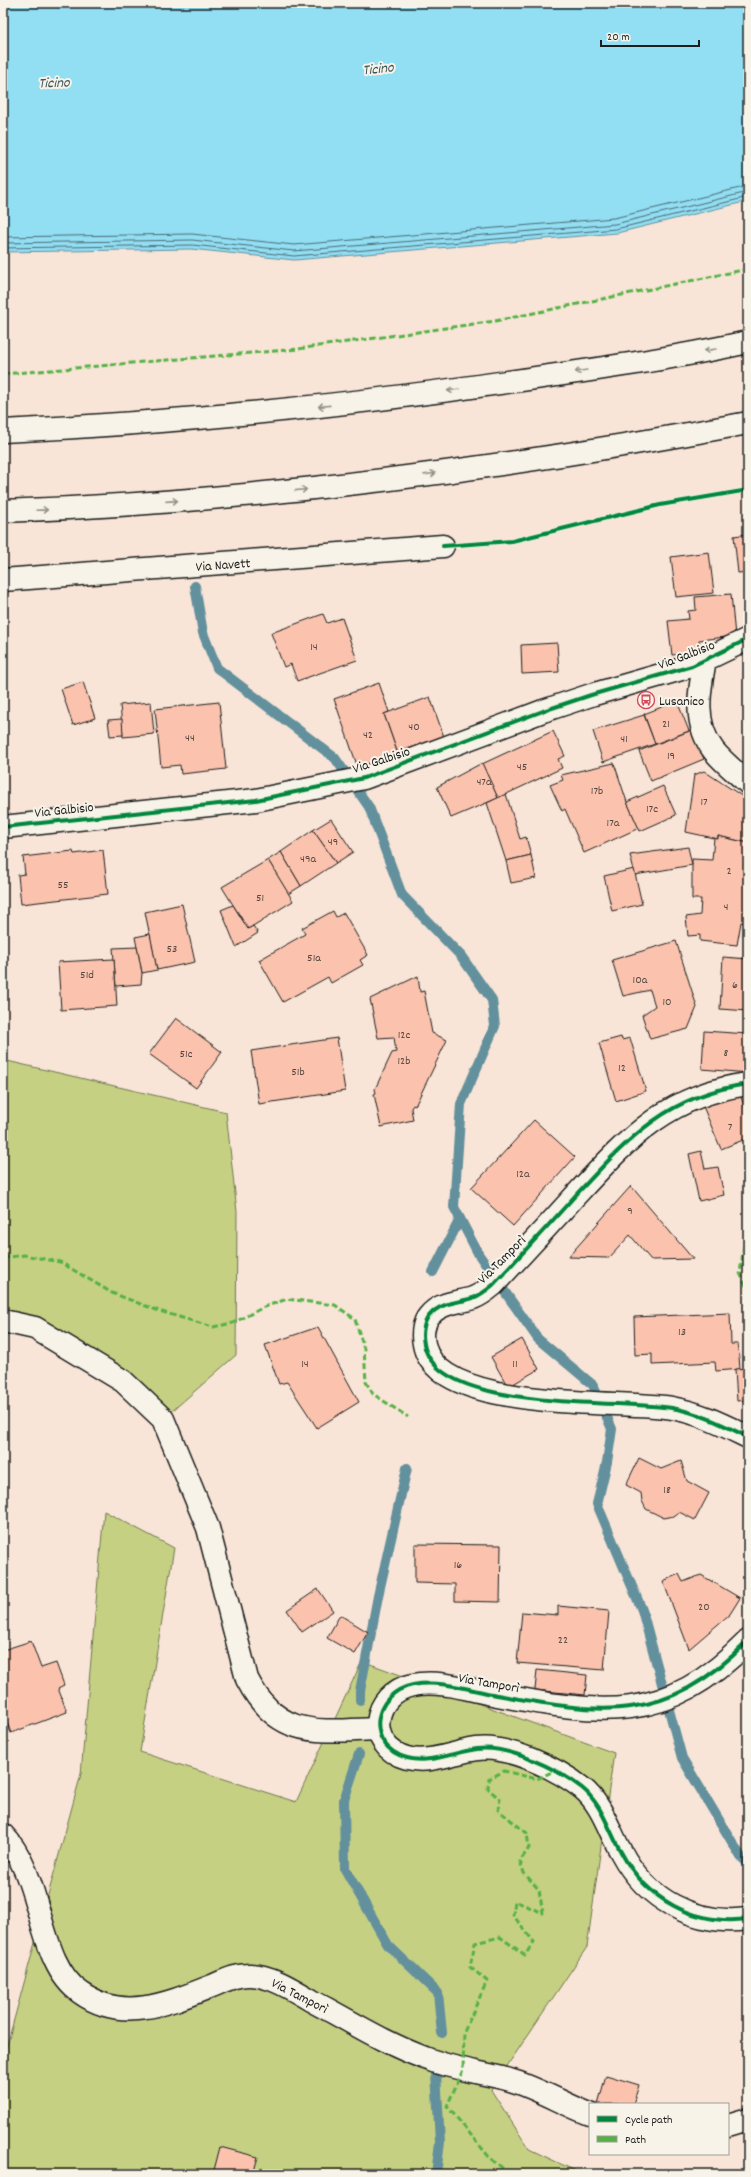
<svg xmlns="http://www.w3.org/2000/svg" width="751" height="2177" viewBox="0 0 751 2177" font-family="Dekko,sans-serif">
	<rect width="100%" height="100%" fill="#f8e5d7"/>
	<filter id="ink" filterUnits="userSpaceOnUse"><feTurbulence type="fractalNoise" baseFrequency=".025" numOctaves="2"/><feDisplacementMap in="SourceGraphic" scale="8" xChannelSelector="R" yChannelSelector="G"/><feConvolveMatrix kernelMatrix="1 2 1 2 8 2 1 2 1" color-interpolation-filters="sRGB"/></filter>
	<g filter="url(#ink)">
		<g fill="#c5d083" stroke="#707650">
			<path d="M3,1060l223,52 11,100 -1,143 -73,64 -40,-38 -120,-60z"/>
			<path d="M104,1511l70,37 -34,204 156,50 66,-141 252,92 -27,194 -96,143 38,59 53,25h-579v-114l78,-286z"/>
		</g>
		<path fill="#92def3" stroke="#63909d" d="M3,3h745v198l-131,32 -323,27 -103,-11 -188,3z"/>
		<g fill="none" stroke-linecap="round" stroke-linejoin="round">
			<g stroke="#4b6a72" stroke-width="1">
				<path d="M3,237l189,-3 102,11 320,-27 134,-32"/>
				<path d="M3,243l189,-3 102,11 321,-27 133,-32"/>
				<path d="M3,248l189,-3 102,11 322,-27 132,-32"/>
			</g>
			<g stroke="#63909d" stroke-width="10">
				<path d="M195,586l8,47 14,35 118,90 34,49 33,88 59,61 31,44 3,26 -34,78 -7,103 25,48 59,84 55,46 19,44 -5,33 -10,42 45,106 40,148 59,99 7,6"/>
				<path d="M433,1272l27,-53"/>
				<path d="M360,1700v-9l18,-95 29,-128"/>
				<path d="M359,1754l-15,46 1,69 43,76 50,48 4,40"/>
				<path d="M436,2073l4,69 -4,32"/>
			</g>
		</g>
		<g fill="#fbc3ae" stroke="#1c1c1c">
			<path d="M748,534v38l-10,1 -4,-37z"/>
			<path d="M709,552l5,41 -38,4 -5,-40z"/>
			<path d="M731,594l4,42 -36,4 1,12 -28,3 -4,-34 21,-2 -1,-8 8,-1 -1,-13z"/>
			<path d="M323,614l4,9 15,-5 15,42 -60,21 -6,-17 -7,3 -13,-34z"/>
			<path d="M557,643l2,29 -37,2 -1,-29z"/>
			<path d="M83,682l12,36 -22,7 -12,-36z"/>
			<path d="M379,683l10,29 -5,2 14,40 -40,14 -24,-69z"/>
			<path d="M430,697l14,40 -46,17 -14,-40z"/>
			<path d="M677,701l12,30 -34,13 -11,-30z"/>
			<path d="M151,702l3,32 -31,3 -3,-32z"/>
			<path d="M219,702l7,67 -45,5 -1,-9 -19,2 -6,-58z"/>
			<path d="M644,715l11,29 -52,18 -10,-31z"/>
			<path d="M122,719l1,16 -13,1 -2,-16z"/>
			<path d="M692,730l12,29 -53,22 -12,-30z"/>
			<path d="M553,731l12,25 -7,3 4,9 -64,30 -16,-34z"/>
			<path d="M482,763l16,35 -47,20 -14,-31z"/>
			<path d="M614,763l13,39 12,26 -55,25 -19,-44 -3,2 -12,-26 13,-5 -2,-5z"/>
			<path d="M704,771l44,29v43l-30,-7v3l-32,-7 8,-57z"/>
			<path d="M663,786l13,29 -36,16 -13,-29z"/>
			<path d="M506,794l14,45 6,-2 5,18 -25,6 -19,-58z"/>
			<path d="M331,819l22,33 -17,11 -23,-33z"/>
			<path d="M313,830l23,33 -35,23 -20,-34z"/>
			<path d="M718,836l30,7v81l-7,-2 -4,23 -37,-4v-6l-12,1 -2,-19 14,-2 1,-16h-9v-40l20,1 2,-22 4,1z"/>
			<path d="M688,847l4,18 -57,10 -5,-20z"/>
			<path d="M103,850l5,44 -87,10 -3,-29 7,-1 -2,-17 50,-6 1,3z"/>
			<path d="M281,852l20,34 -13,8 -20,-34z"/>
			<path d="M531,855l5,23 -25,5 -5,-22z"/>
			<path d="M268,860l25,41 -45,28 -26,-42z"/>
			<path d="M634,869l8,35 -30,7 -8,-35z"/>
			<path d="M182,904l13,58 -38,8 -12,-58z"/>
			<path d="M233,905l15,24 5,-3 5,7 -22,14 -15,-37z"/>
			<path d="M333,911l3,6 8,-4 24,42 -8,5 3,5 -32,18 -3,-6 -45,25 -24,-42 46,-26 -3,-6z"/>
			<path d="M150,934l7,36 -15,3 -7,-36z"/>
			<path d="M676,941l21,66 -9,22 -38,10 -8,-24 13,-9 -5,-16 -27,6 -11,-36z"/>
			<path d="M137,947l5,26 -1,11 -25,2 -3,-38z"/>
			<path d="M723,957l25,2v52l-28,-2z"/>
			<path d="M114,959l3,47 -56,4 -3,-48z"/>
			<path d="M418,976l2,16 4,-1 8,42 15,7 -32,66 -2,-1 -2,3 2,12 -32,7 -7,-33 2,-1 -1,-4 17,-36 4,-1 -2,-15 -16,1 -8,-39z"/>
			<path d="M176,1018l46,34 -26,36 -47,-34z"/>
			<path d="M704,1031l44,3v39l-46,-4z"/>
			<path d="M621,1037l1,3 8,-2 16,53 -30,10 -17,-58z"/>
			<path d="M337,1038l8,53 -86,13 -8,-53z"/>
			<path d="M738,1090l10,25v23l-27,11 -19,-45z"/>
			<path d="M534,1120l41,37 -62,69 -42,-38z"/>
			<path d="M701,1151l4,18 13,-2 6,28 -25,6 -10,-47z"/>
			<path d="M631,1186l62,73 -42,1 -21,-25 -21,23 -41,-1z"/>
			<path d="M730,1313l1,31h7l2,25 -24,2 -1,-9 -63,3v-11l-17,1 -1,-38z"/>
			<path d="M318,1327l41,75 -42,26 -30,-46 -8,2 -14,-39z"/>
			<path d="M522,1339l17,30 -31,18 -17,-30z"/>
			<path d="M748,1368v32l-11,1 -2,-32z"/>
			<path d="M639,1458l22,11 20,-8 6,20 22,12 -14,27 -16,-8 -5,4 -10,2 -18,-9 -4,-8 -1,-8 -15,-8z"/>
			<path d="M415,1544l86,1 -1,57 -45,-1v-17l-40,-1z"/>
			<path d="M679,1574l4,8 18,-7 39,23 -10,16 -41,35 -26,-68z"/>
			<path d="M318,1589l15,22 -31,21 -15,-22z"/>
			<path d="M558,1606l51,5 -5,59 -87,-7 5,-51 36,3z"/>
			<path d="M340,1615l28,17 -13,22 -28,-16z"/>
			<path d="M31,1641l10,27 15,-5 8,22 -6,3 9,24 -56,21 -8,-21v-62z"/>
			<path d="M537,1670l50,5 -2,20 -50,-5z"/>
			<path d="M606,2075l33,10 -6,19h-35z"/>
			<path d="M220,2147l38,10 -5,17h-40z"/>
		</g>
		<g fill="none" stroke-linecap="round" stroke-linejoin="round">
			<g stroke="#1c1c1c" stroke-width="25">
				<g id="minor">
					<path d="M3,580l440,-34"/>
					<path d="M705,660c-6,31 -12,64 9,91 10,12 23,22 34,32"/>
					<path d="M748,1084c-82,11 -121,56 -174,113 -27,30 -54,59 -81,88 -6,5 -12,10 -20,13 -15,5 -33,4 -44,18 -6,7 -7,19 -5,28 12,69 196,55 248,64 28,5 51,17 76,29"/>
					<path d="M3,1321l32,7 88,53 40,38 45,109 39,151c31,61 72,52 131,50"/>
					<path d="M748,1641c-84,86 -148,73 -256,53 -25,-5 -53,-14 -79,-9 -41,8 -49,61 -6,73 23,6 47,-6 70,-9 31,-4 81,20 105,39 20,16 27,43 39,64 25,47 73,74 127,67"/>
					<path d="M3,1835c41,41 33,128 78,158 42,30 88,10 131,-7 12,-5 25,-12 39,-11 22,1 44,16 63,27 36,19 72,42 111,56 27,11 56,14 85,22 28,8 53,24 80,34"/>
					<path d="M728,2125l20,-6"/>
				</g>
			</g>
			<g stroke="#1c1c1c" stroke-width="25">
				<path id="tertiary" d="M3,827l253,-27 108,-22 179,-67 48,-16 101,-29 56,-27"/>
			</g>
			<g stroke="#1c1c1c" stroke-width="25">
				<g id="motorway">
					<path d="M3,431c171,-8 341,-25 511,-50 78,-11 157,-22 234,-39"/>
					<path d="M3,511c250,-9 499,-42 745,-88"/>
				</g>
			</g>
			<path stroke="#1c1c1c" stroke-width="2.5" stroke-dasharray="3 3" stroke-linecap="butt" d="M470,544l42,-3 148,-36 88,-15"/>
			<use href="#minor" stroke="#f7f3e8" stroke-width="22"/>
			<use href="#tertiary" stroke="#f7f3e8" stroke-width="22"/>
			<use href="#motorway" stroke="#f7f3e8" stroke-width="22"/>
			<g stroke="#55b145" stroke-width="3" stroke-dasharray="6 3" stroke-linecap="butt">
				<path d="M3,374l295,-25 197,-28 253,-52"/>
				<path d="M748,1238l-4,7 -4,28 8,17"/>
				<path d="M3,1258l21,-3 36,7 52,31 47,18 54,16 20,-4 31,-16 23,-8 48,6 20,14 9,30 2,33 7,12 35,23"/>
				<path d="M510,2174l-20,-16 -43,-52 16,-36 1,-38 23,-51 -17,-14 5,-24 25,-6 25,18 9,-13 -21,-27 2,-14 28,12 -4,-23 -15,-17 -4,-12 9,-13 -2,-15 -29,-23 2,-11 -12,-10 1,-10 15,-8 33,8 17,-8"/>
			</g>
			<g stroke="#f7f3e8" stroke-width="6">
				<g id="cycleway">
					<path d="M443,546l69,-5 148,-36 88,-15"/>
					<path d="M3,827l253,-27 108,-22 179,-67 48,-16 101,-29 56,-27"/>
					<path d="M748,1084c-82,11 -121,56 -174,113 -27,30 -54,59 -81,88 -6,5 -12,10 -20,13 -15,5 -33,4 -44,18 -6,7 -7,19 -5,28 12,69 196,55 248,64 28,5 51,17 76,29"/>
					<path d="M748,1641c-84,86 -148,73 -256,53 -25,-5 -53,-14 -79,-9 -41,8 -49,61 -6,73 23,6 47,-6 70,-9 31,-4 81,20 105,39 20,16 27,43 39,64 25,47 73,74 127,67"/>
				</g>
			</g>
			<use href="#cycleway" stroke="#00873e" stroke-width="4"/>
		</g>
		<defs><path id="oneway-shaft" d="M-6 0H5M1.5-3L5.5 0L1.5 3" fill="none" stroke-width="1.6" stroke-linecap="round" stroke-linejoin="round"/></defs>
		<g stroke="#94928c">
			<use href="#oneway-shaft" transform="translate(710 350) rotate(170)"/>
			<use href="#oneway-shaft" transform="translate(581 371) rotate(171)"/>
			<use href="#oneway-shaft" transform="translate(453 390) rotate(172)"/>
			<use href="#oneway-shaft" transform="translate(324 406) rotate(174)"/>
			<use href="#oneway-shaft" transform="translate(430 474) rotate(-8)"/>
			<use href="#oneway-shaft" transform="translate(301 490) rotate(-6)"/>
			<use href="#oneway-shaft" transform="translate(172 501) rotate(-4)"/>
			<use href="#oneway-shaft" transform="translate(42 510) rotate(-2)"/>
		</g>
	</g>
	<defs>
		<g id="bus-ring" transform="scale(0.9)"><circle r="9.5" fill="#f7f3e8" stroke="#d1495b" stroke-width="1.5"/><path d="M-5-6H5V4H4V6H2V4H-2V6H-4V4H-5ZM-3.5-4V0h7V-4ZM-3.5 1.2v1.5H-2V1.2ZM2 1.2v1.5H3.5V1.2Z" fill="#d1495b"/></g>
	</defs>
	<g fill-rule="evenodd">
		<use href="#bus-ring" x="646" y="700"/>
	</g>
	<g text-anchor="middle" stroke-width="4" stroke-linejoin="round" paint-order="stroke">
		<g font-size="12" fill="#544640">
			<text x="314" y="650">14</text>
			<text x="666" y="727">21</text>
			<text x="414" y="730">40</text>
			<text x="368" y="738">42</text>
			<text x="190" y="741">44</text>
			<text x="624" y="742">41</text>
			<text x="671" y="759">19</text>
			<text x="522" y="770">45</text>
			<text x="484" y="785">47a</text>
			<text x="597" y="794">17b</text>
			<text x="704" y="805">17</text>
			<text x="652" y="812">17c</text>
			<text x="613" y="826">17a</text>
			<text x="333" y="845">49</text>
			<text x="308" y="862">49a</text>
			<text x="729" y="874">2</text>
			<text x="63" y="888">55</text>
			<text x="260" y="901">51</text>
			<text x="726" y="910">4</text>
			<text x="172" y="952">53</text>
			<text x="314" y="961">51a</text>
			<text x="87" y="978">51d</text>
			<text x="640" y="983">10a</text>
			<text x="735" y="988">6</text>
			<text x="667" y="1005">10</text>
			<text x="404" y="1038">12c</text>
			<text x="726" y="1056">8</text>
			<text x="186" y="1057">51c</text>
			<text x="404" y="1064">12b</text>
			<text x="622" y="1071">12</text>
			<text x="298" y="1075">51b</text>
			<text x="730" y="1130">7</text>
			<text x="523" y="1177">12a</text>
			<text x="630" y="1214">9</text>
			<text x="682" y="1335">13</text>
			<text x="305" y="1367">14</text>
			<text x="515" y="1367">11</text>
			<text x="667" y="1493">18</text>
			<text x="458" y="1568">16</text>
			<text x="704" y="1610">20</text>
			<text x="563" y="1643">22</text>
		</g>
		<g font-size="14" fill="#1c1c1c" stroke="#f7f3e8">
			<text transform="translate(223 564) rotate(-4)" y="5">Via Navett</text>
			<text transform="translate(686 654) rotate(-21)" y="5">Via Galbisio</text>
			<text transform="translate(381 759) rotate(-18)" y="5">Via Galbisio</text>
			<text transform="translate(64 809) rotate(-6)" y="5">Via Galbisio</text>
			<text transform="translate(501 1259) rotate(-45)" y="5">Via Tamporì</text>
			<text transform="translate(489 1682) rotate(10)" y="5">Via Tamporì</text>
			<text transform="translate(300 1995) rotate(27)" y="5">Via Tamporì</text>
		</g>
		<g font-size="14" fill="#1c1c1c" stroke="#f7f3e8" text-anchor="start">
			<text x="659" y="705">Lusanico</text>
		</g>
		<g font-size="15" font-style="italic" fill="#3f565c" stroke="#f7f3e8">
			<text transform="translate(378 68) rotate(-6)" y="5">Ticino</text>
			<text transform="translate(54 82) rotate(-2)" y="5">Ticino</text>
		</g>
	</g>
	<rect width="751" height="2177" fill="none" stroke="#f7f3e8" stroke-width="16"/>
	<rect x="8" y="8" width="735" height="2161" fill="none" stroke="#1c1c1c" stroke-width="1.5" filter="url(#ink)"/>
	<rect x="589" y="2103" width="140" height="52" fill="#f7f3e8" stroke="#9f9d96"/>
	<rect x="597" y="2116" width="20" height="6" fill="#00873e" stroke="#9f9d96"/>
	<text x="625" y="2123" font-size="12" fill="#1c1c1c">Cycle path</text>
	<rect x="597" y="2136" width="20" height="6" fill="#55b145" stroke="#9f9d96"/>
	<text x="625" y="2143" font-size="12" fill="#1c1c1c">Path</text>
	<path d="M601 40v6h98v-6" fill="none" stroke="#1c1c1c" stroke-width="2"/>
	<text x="607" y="40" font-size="12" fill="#1c1c1c" stroke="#f7f3e8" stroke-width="3" paint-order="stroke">20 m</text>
</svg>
